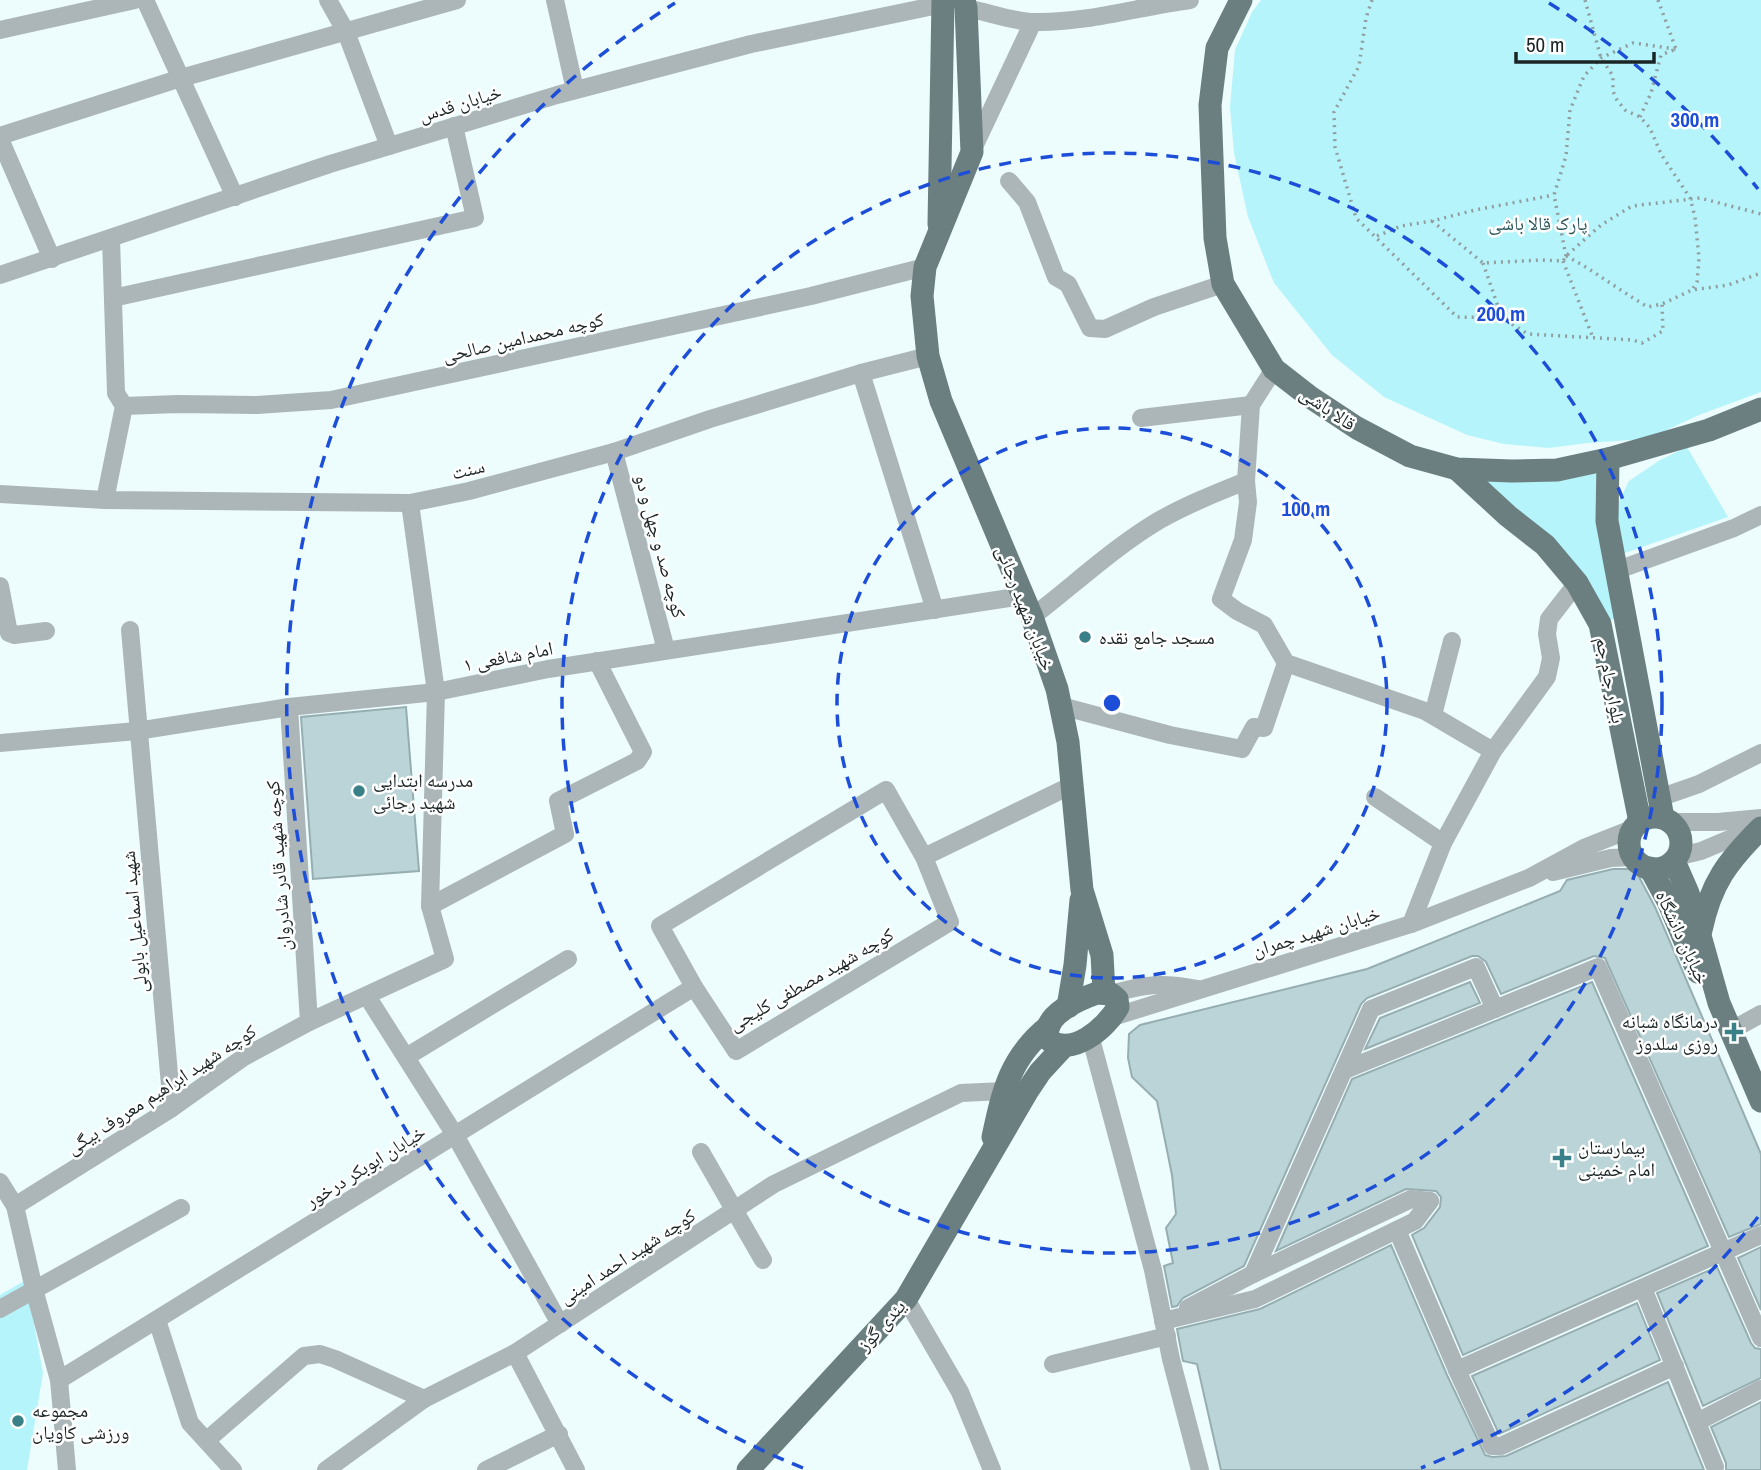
<svg xmlns="http://www.w3.org/2000/svg" width="1761" height="1470" viewBox="0 0 1761 1470" font-family="'Archivo Narrow','Noto Naskh Arabic',sans-serif">
	<rect width="100%" height="100%" fill="#edfdfe"/>
	<g fill="#b6f4fb">
		<path d="M1261,0h500v392l-62,23 -52,24 -60,4 -38,5 -45,-4 -37,-9 -83,-38 -52,-42 -58,-72 -26,-66 -14,-64 -4,-46 5,-57 17,-38z"/>
		<path d="M1687,447l41,70 -106,37 -8,-43 15,-30 31,-21z"/>
		<path d="M1608,459l16,156 -24,9 -23,-41 -120,-114z"/>
		<path d="M26,1280l17,93 -16,97h-27v-175z"/>
	</g>
	<g fill="#bbd4d7" stroke="#96aeb1" stroke-width="2">
		<path d="M406,707l13,164 -106,8 -12,-162z"/>
		<path d="M1613,869h15l10,6 17,32 106,247v70l-32,13 -124,-279 -11,-2 -93,38 -15,-32 -8,-6h-6l-105,42 -6,6 -117,262 -61,32 -6,8 -5,1 -8,-41 9,-3 -7,-35 10,-14 -4,-39 -15,-74 -25,-24 -4,-19 1,-24 11,-9 227,-56 193,-78 7,-11z"/>
		<path d="M1470,982l10,21 -115,46 15,-31z"/>
		<path d="M1592,982l116,264 -245,109 -51,-120 12,-7 16,-21 1,-10 -5,-6 -30,-2 -130,62 76,-172z"/>
		<path d="M1391,1245l56,130 38,80 7,2 14,-1 162,-74 36,88h-483l-24,-106 -14,-3 -6,-32 83,-20z"/>
		<path d="M1761,1247v63l-23,-52z"/>
		<path d="M1717,1267l34,76 4,5 6,1v29l-58,28 -46,-113z"/>
		<path d="M1637,1303l23,57 -161,74 -27,-58z"/>
		<path d="M1761,1402v68h-35v-7l-15,-36z"/>
	</g>
	<g fill="none" stroke-linecap="round" stroke-linejoin="round">
		<g stroke="#919e9f" stroke-width="3.5" stroke-dasharray="2 5" stroke-linecap="butt">
			<path d="M1372,0l-6,18 -7,48 -25,46 1,35 21,71 101,99 45,1 26,16 105,6 9,3 21,-12 -1,-27"/>
			<path d="M1585,0l16,58 12,18v15l4,9 8,10 15,7 10,11 11,26 29,44 5,19 4,41 -2,24 -5,8"/>
			<path d="M1658,0l18,49"/>
			<path d="M1640,117l11,-24 10,-38 13,-5"/>
			<path d="M1432,221l51,42 59,-3 21,1 3,-5 35,-31 31,-19 68,-8 61,16"/>
			<path d="M1377,236l24,-10 31,-5 43,-11 79,-15"/>
			<path d="M1566,256l-12,-61 12,-39 4,-46 14,-34 17,-18 32,-15 43,6"/>
			<path d="M1566,256c29,15 54,35 82,51l14,-3 30,-14 36,-5 33,-12"/>
			<path d="M1563,261l30,77"/>
			<path d="M1483,263l19,55"/>
		</g>
		<g stroke="#acb6b8" stroke-width="18">
			<path d="M145,0l90,197"/>
			<path d="M328,0l18,32 43,114"/>
			<path d="M555,0l20,90"/>
			<path d="M966,8c22,4 47,14 69,14 52,1 103,-15 155,-22"/>
			<path d="M0,30l135,-30"/>
			<path d="M0,136l181,-58 276,-78"/>
			<path d="M0,139l52,120"/>
			<path d="M973,149l60,-127"/>
			<path d="M1009,181l18,21 29,75 12,7 22,44 15,1 49,-22 69,-23"/>
			<path d="M0,275l330,-111 227,-69 194,-51 192,-40"/>
			<path d="M113,298l362,-80 -21,-92"/>
			<path d="M1274,369l-23,36 -5,76 2,21 -5,38 -22,59 16,12 27,14 22,38 139,48 68,40"/>
			<path d="M861,373l74,237"/>
			<path d="M124,406l54,-2 79,1 74,-5 480,-104 114,-29"/>
			<path d="M1141,418l110,-13"/>
			<path d="M614,452l52,198"/>
			<path d="M0,494l105,6 305,3 59,-12 145,-39 96,-33 151,-46 67,-17"/>
			<path d="M105,500l19,-94 -8,-13 -5,-154"/>
			<path d="M1615,571l119,-43 27,-13"/>
			<path d="M0,586l9,47 5,2 32,-4"/>
			<path d="M1032,617c42,-32 81,-69 126,-96 28,-16 58,-28 88,-40"/>
			<path d="M130,630l42,478"/>
			<path d="M1061,706l109,29 72,14 12,-22 10,1 22,-65"/>
			<path d="M289,707l20,315"/>
			<path d="M1433,715l19,-74"/>
			<path d="M0,743l137,-12 152,-24 147,-15 112,-23 474,-73"/>
			<path d="M1375,797l68,46"/>
			<path d="M1659,798l40,-14 62,-31"/>
			<path d="M1671,822h47l43,-4"/>
			<path d="M924,857l-38,-67 -226,136 34,61 42,64 214,-129 -26,-65 148,-72"/>
			<path d="M1676,857l25,-6 57,-24"/>
			<path d="M1553,872l58,-14 23,-1"/>
			<path d="M430,906l135,-72 -7,-33 79,-40 6,-9 -46,-91"/>
			<path d="M1411,924l32,-81 50,-92 54,-74 4,-19 -4,-24 2,-15 28,-36"/>
			<path d="M1111,994c35,-10 51,-12 87,-5"/>
			<path d="M367,996l88,139 105,189"/>
			<path d="M1113,1017l298,-93 118,-46 57,-31 48,-19"/>
			<path d="M1730,1031l31,-17"/>
			<path d="M1090,1035l63,235 18,89 29,111"/>
			<path d="M406,1057l162,-98"/>
			<path d="M1345,1070l253,-103 163,371"/>
			<path d="M701,1152l62,108"/>
			<path d="M0,1182l15,24 19,83 25,91 8,90"/>
			<path d="M15,1206l157,-98 72,-51 65,-35 136,-63 -15,-53 6,-214 -26,-189"/>
			<path d="M1397,1230l60,140 304,-135"/>
			<path d="M1253,1274l118,-265 105,-42 19,42"/>
			<path d="M1643,1288l72,179"/>
			<path d="M906,1299l54,93 32,78"/>
			<path d="M1188,1308l65,-34 158,-75 19,2"/>
			<path d="M0,1309l181,-101"/>
			<path d="M157,1320l33,103 43,47"/>
			<path d="M1163,1321l92,-22 160,-78 15,-20"/>
			<path d="M515,1353l61,117"/>
			<path d="M1053,1364l114,-28"/>
			<path d="M1457,1370l35,76h9l174,-80"/>
			<path d="M59,1380l635,-393"/>
			<path d="M1697,1422l64,-33"/>
			<path d="M207,1440l97,-84 16,-2 15,5 89,40"/>
			<path d="M326,1470l98,-71 91,-46 259,-169 187,-91 43,-2"/>
			<path d="M486,1470l73,-36"/>
		</g>
		<g stroke="#6b7f81" stroke-width="23">
			<path d="M964,0l2,8 6,144 -47,115 -3,29 6,60 13,45 91,216 25,72 11,53 14,148 20,65 2,38"/>
			<path d="M1241,0l-24,48 -7,57 5,133 8,46 51,85 36,28 47,31 53,28 47,13 55,2 45,-1 51,-11 101,-29 52,-21"/>
			<path d="M939,224l4,-224"/>
			<path d="M1608,459l-1,62 56,297"/>
			<path d="M1457,469l51,47 37,29 32,38 23,41 40,198"/>
			<circle cx="1655" cy="843" r="26"/>
			<path d="M1674,861l14,32 31,110 42,98"/>
			<path d="M1650,868l18,33 30,71"/>
			<path d="M1701,930c10,-47 26,-68 60,-102"/>
			<path d="M1097,993l14,1 6,5 1,8c-11,20 -47,52 -70,32 -7,-24 32,-40 49,-46z"/>
			<path d="M1068,1007l7,-42 6,-65"/>
			<path d="M993,1137c10,-46 17,-80 56,-111"/>
			<path d="M748,1470l158,-171 122,-209 12,-18 24,-26"/>
		</g>
	</g>
	<g fill="none" stroke="#1d4ed8" stroke-width="3.5" stroke-dasharray="12 9">
		<circle cx="1112" cy="703" r="275"/>
		<circle cx="1112" cy="703" r="550"/>
		<path d="M1758 1217A825 825 0 0 1 1421 1468M803 1468A825 825 0 0 1 675 3M1549 3A825 825 0 0 1 1758 189"/>
	</g>
	<g fill="#398088" stroke="#fff" stroke-width="2.5">
		<circle cx="1085" cy="637" r="7"/>
		<circle cx="359" cy="791" r="7"/>
		<path d="M1730.5 1021.5h7v7h7v7h-7v7h-7v-7h-7v-7h7z"/>
		<path d="M1558.5 1147.5h7v7h7v7h-7v7h-7v-7h-7v-7h7z"/>
		<circle cx="18" cy="1421" r="7"/>
	</g>
	<g text-anchor="middle" stroke-width="5" stroke-linejoin="round" paint-order="stroke">
		<g font-size="19" fill="#1b2526" stroke="#fff">
			<text transform="translate(460 103) rotate(-17)" y="7">خیابان قدس</text>
			<text transform="translate(523 337) rotate(-13)" y="7">کوچه محمدامین صالحی</text>
			<text transform="translate(1328 408) rotate(34)" y="7">قالا باشی</text>
			<text transform="translate(468 469) rotate(-14)" y="7">سنت</text>
			<text transform="translate(661 546) rotate(75)" y="7">کوچه صد و چهل و دو</text>
			<text transform="translate(1026 608) rotate(69)" y="7">خیابان شهید رجائی</text>
			<text transform="translate(508 656) rotate(-11)" y="7">امام شافعی ۱</text>
			<text transform="translate(1611 680) rotate(79)" y="7">بلوار جام جم</text>
			<text transform="translate(278 866) rotate(-94)" y="7">کوچه شهید قادر شادروان</text>
			<text transform="translate(134 922) rotate(-95)" y="7">شهید اسماعیل بابولی</text>
			<text transform="translate(1316 931) rotate(-17)" y="7">خیابان شهید چمران</text>
			<text transform="translate(1683 937) rotate(65)" y="7">خیابان دانشگاه</text>
			<text transform="translate(811 979) rotate(-30)" y="7">کوچه شهید مصطفی کلیجی</text>
			<text transform="translate(161 1089) rotate(-33)" y="7">کوچه شهید ابراهیم معروف بیگی</text>
			<text transform="translate(365 1166) rotate(-32)" y="7">خیابان ابوبکر درخور</text>
			<text transform="translate(627 1256) rotate(-33)" y="7">کوچه شهید احمد امینی</text>
			<text transform="translate(881 1325) rotate(-48)" y="7">یئدی گوز</text>
		</g>
		<g font-size="19" fill="#29565b" stroke="#fff">
			<text x="1538" y="230">پارک قالا باشی</text>
		</g>
		<g font-size="19" fill="#1b2526" stroke="#fff" text-anchor="start">
			<text x="1099" y="644">مسجد جامع نقده</text>
			<text x="373" y="787">مدرسه ابتدایی<tspan x="373" dy="22">شهید رجائی</tspan></text>
			<text x="1718" y="1028" text-anchor="end">درمانگاه شبانه<tspan x="1718" dy="22">روزی سلدوز</tspan></text>
			<text x="1578" y="1154">بیمارستان<tspan x="1578" dy="22">امام خمینی</tspan></text>
			<text x="32" y="1417">مجموعه<tspan x="32" dy="22">ورزشی کاویان</tspan></text>
		</g>
	</g>
	<circle cx="1112" cy="703" r="10" fill="#1d4ed8" stroke="#fff" stroke-width="3.5"/>
	<g font-size="21" text-anchor="middle" font-weight="bold" fill="#1d4ed8" stroke="#fff" stroke-width="5" stroke-linejoin="round" paint-order="stroke">
		<text x="1695" y="127">300 m</text>
		<text x="1501" y="321">200 m</text>
		<text x="1306" y="516">100 m</text>
	</g>
	<path d="M1516 52v10h138v-10" fill="none" stroke="#1b2526" stroke-width="3.5"/>
	<text x="1526" y="52" font-size="21" fill="#1b2526" stroke="#ffffff" stroke-width="5" paint-order="stroke">50 m</text>
</svg>
